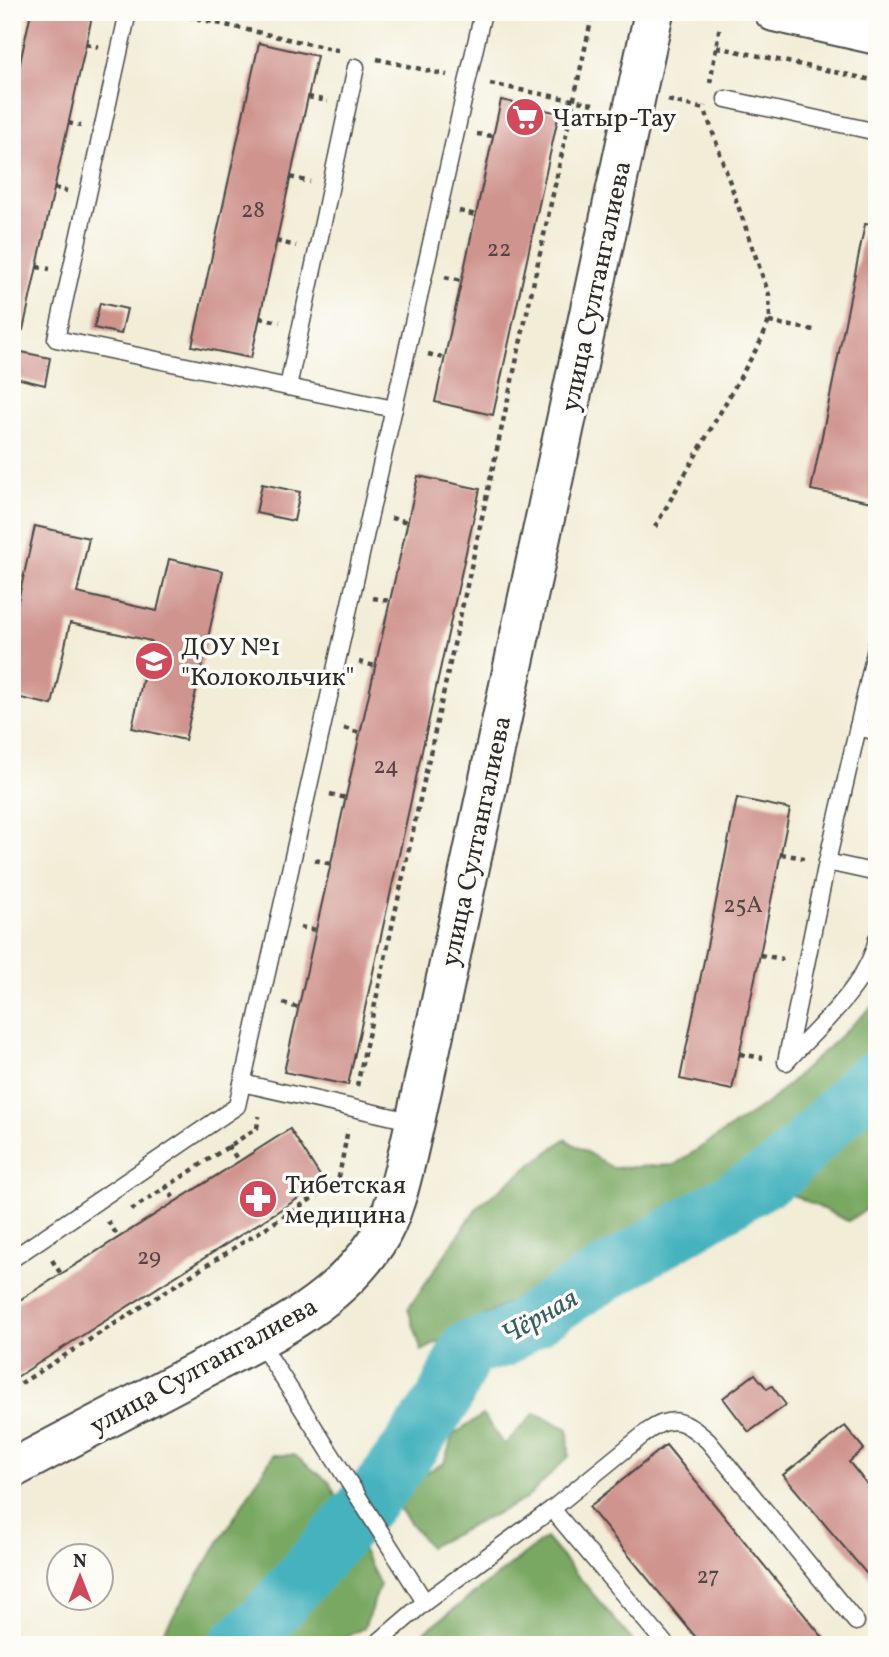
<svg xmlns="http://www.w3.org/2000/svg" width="889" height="1657" viewBox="0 0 889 1657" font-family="Vollkorn,serif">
	<rect width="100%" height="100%" fill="#fdfcf7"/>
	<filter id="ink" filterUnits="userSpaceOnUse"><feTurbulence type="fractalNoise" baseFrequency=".0143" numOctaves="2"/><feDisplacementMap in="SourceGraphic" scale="14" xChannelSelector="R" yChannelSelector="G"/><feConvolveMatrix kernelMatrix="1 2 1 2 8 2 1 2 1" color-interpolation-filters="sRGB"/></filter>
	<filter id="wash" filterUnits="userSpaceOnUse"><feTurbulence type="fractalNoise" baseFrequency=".00686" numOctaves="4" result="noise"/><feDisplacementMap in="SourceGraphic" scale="28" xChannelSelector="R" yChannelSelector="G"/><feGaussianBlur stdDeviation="1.57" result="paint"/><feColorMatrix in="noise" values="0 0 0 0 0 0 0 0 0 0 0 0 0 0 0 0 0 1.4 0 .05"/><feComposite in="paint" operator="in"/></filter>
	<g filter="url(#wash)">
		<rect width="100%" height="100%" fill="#f2edd7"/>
		<g fill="#79a862" stroke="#526a46" stroke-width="2">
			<path d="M877,1002v201l-29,18 -50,-24 -69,-19 -307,173 -14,-42 70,-103 87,-67 48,29 61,-3 95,-63z"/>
			<path d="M535,1413l33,16 1,27 -43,43 -97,48 -31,-40 20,-30 26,-14 9,-28 30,-20 21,30z"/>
			<path d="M273,1455h21l35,27 51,103 -16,43 -35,17h-170l-2,-3z"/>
			<path d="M546,1538l90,107h-185l-28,-12z"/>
		</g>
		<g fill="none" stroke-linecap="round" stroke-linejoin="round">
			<path stroke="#44b2be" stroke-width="56" d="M237,1645l30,-27 120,-138 56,-79 24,-52 34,-9 79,-51 203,-120 81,-83 13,-9"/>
		</g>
		<g id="blocks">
			<g fill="#d0948f">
				<path d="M31,12h62l-70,318 -11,-1v-229z"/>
				<path d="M259,43l58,13 -66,302 -59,-12z"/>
				<path d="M501,100l58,13 -66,302 -58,-13z"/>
				<path d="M865,224l12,1v278l-66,-13z"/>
				<path d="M100,303l27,6 -6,25 -27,-6z"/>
				<path d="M12,350l38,8 -5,27 -33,-8z"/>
				<path d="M418,476l62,13 -132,596 -64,-13z"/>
				<path d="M262,484l38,8 -6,29 -38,-8z"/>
				<path d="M35,526l54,12 -12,55 80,18 12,-52 54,12 -38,169 -53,-12 19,-87 -81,-18 -18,82 -40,-9v-69z"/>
				<path d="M737,798l53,11 -58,281 -52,-11z"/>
				<path d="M290,1129l34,53 -312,198v-75z"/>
				<path d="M755,1374l12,15 5,-3 14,19 -37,27 -26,-34z"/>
				<path d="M845,1426l19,23 -15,13 28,34v90l-94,-111z"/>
				<path d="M666,1445l163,200h-127l-113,-138z"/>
			</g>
		</g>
	</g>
	<g filter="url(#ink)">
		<use href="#blocks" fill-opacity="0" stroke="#494845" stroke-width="2"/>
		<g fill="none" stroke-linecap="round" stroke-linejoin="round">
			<g stroke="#494845" stroke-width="19">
				<g id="service">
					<path d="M128,12l-72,327 338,70"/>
					<path d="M726,99l151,33"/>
					<path d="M288,387l68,-320"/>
					<path d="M877,644l-19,83 19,5"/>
					<path d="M858,727l-31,135 -41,200c32,-35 81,-76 91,-123"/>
					<path d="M827,862l50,11"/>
					<path d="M242,1083l173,39"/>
					<path d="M12,1259l225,-153 246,-1094"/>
					<path d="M258,1339l167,263 -50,43"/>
					<path d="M552,1509l114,136"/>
					<path d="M425,1602l127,-93 96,-78c26,-18 38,-9 60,10l148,181"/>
				</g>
			</g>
			<g stroke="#494845" stroke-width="42">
				<g id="tertiary">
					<path d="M774,12l103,23"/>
					<path d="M12,1469c58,-31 116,-61 175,-92 68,-36 144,-67 189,-134 21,-31 30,-84 39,-121l239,-1110"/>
				</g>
			</g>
			<g stroke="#494845" stroke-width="4.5" stroke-dasharray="5 5" stroke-linecap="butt">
				<path d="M168,12l173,39"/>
				<path d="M86,44l13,3"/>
				<path d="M717,47l160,34"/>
				<path d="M377,59l70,16"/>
				<path d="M710,83l10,-58"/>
				<path d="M490,84l108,21"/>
				<path d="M308,97l20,4"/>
				<path d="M668,100l36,9 1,-3"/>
				<path d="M68,123l13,3"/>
				<path d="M477,134l16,2"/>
				<path d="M290,177l20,5"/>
				<path d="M54,188l13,3"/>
				<path d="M459,211l17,4"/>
				<path d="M276,241l20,5"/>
				<path d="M37,267l13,2"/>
				<path d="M445,277l16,4"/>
				<path d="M260,318l20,4"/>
				<path d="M769,322l45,8"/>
				<path d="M428,354l16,4"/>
				<path d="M391,518l17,4"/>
				<path d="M655,527l107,-188 8,-21 -1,-23 -63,-182"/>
				<path d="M373,598l17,3"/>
				<path d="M359,662l16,4"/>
				<path d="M344,728l16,5"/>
				<path d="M330,794l16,4"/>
				<path d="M781,854l23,4"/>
				<path d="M315,860l16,4"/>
				<path d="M300,927l16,3"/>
				<path d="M760,955l23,4"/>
				<path d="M283,1003l16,5"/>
				<path d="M740,1054l23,4"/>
				<path d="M357,1086l236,-1074"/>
				<path d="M228,1145l11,17"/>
				<path d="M165,1185l11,17"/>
				<path d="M131,1210l126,-82 2,-12"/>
				<path d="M108,1221l11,17"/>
				<path d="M52,1260l9,14"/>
				<path d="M12,1389l326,-207 10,-53"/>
			</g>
			<use href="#service" stroke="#fff" stroke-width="16"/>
			<use href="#tertiary" stroke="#fff" stroke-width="38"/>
		</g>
	</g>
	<defs>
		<g id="supermarket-disc" transform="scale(2.0125)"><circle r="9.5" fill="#d1495b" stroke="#fdfcf7"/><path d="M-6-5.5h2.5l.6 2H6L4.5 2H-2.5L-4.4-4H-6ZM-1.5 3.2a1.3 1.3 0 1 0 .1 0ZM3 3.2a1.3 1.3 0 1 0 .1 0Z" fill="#fff"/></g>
		<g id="school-disc" transform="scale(2.0125)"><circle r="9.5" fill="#d1495b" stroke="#fdfcf7"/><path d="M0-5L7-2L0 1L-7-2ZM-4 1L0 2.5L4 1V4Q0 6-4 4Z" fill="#fff"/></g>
		<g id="pharmacy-disc" transform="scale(2.0125)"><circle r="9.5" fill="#d1495b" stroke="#fdfcf7"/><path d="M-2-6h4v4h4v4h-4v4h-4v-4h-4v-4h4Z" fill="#fff"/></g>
	</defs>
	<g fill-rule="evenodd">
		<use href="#supermarket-disc" x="525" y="117"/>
		<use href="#school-disc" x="154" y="661"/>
		<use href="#pharmacy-disc" x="258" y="1199"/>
	</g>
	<g text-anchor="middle" stroke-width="7" stroke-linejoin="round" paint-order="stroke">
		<g font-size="23" fill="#544544">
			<text x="253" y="217">28</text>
			<text x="499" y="256">22</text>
			<text x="386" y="773">24</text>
			<text x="743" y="912">25А</text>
			<text x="149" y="1264">29</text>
			<text x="708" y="1583">27</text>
		</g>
		<g font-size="26" fill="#2b2b2b" stroke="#fdfcf7" text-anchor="start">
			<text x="552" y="126">Чатыр-Тау</text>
			<text x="181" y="655">ДОУ №1<tspan x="181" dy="30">"Колокольчик"</tspan></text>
			<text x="285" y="1193">Тибетская<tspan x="285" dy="30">медицина</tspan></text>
		</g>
		<g font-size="26" fill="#2b2b2b" stroke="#fdfcf7">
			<text transform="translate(595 286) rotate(-78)" y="9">улица Султангалиева</text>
			<text transform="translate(475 841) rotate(-78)" y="9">улица Султангалиева</text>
			<text transform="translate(203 1365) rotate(-29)" y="9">улица Султангалиева</text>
		</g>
		<g font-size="28" font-style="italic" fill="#356166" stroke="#fdfcf7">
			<text transform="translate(539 1315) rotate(-30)" y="10">Чёрная</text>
		</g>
	</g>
	<rect width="889" height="1657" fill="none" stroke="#fdfcf7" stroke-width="42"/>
	<g transform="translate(80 1577)"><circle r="33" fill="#fdfcf7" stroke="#a9a8a5" stroke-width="2"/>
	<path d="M0-5L12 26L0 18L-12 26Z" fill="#d1495b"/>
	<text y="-10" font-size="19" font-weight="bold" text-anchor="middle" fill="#2b2b2b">N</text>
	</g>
</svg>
